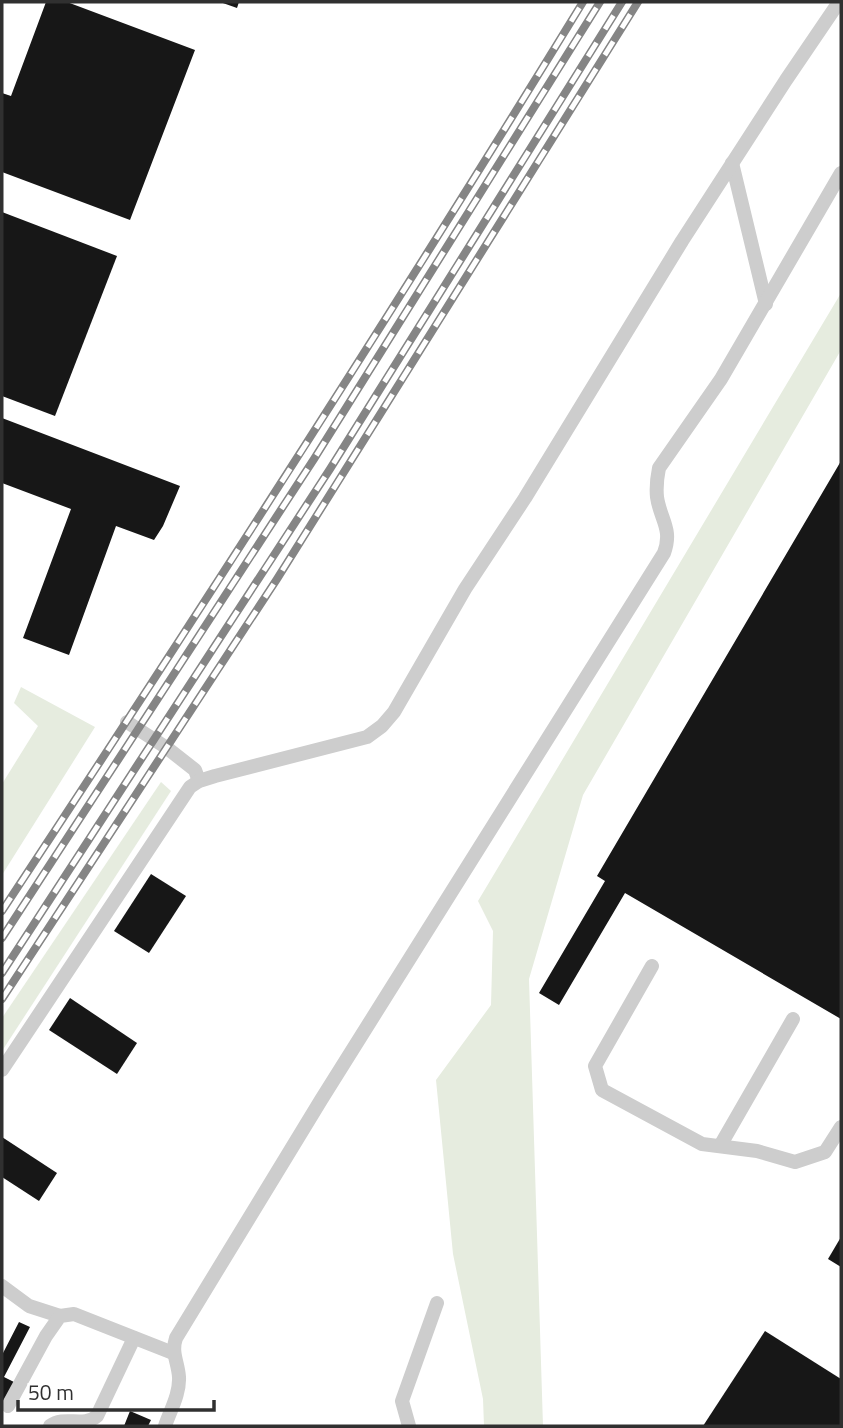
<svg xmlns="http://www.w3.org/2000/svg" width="843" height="1428" viewBox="0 0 843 1428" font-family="'Titillium Web',sans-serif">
	<rect width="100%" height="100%" fill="#fff"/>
	<g fill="#e6ecdf">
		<path d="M841,293v57l-258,445 -54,184 14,447h-59l-1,-27 -30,-145 -17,-174 55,-75 2,-74 -15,-30z"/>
		<path d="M21,687l74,40 -93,148v-91l36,-58 -24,-23z"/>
		<path d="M161,782l10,9 -169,260v-33z"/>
	</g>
	<g fill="#171717">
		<path d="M46,2h21l128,48 -65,170 -128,-48v-79l9,3z"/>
		<path d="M220,2h19l-2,6z"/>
		<path d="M2,212l115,44 -62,160 -53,-20z"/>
		<path d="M2,418l178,68 -17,40 -9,14 -38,-14 -47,129 -46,-17 48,-129 -69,-26z"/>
		<path d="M841,461v558l-216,-126 -66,112 -20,-12 66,-112 -8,-5z"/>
		<path d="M151,874l35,22 -37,57 -35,-22z"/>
		<path d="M70,998l67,45 -20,31 -68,-44z"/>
		<path d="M2,1137l55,36 -18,28 -37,-24z"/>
		<path d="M841,1237v30l-13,-8z"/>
		<path d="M19,1322l11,5 -26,50 10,5 -12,24v-51z"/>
		<path d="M765,1331l76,48v47h-138z"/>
		<path d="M130,1411l21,9 -3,6h-24z"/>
	</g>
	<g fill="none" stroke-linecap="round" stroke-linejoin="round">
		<g stroke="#cdcdcd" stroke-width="14">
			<path d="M732,163l34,141"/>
			<path d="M127,722l40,26 28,22 4,11"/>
			<path d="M652,966l-57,100 7,24 100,54 55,7 38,11 30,-10 16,-25"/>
			<path d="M2,1070l188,-283 9,-6 16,-5 152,-39 15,-11 12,-14 71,-123 60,-91 157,-257 104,-161 53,-78"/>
			<path d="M720,1146l73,-127"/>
			<path d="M2,1286l27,20 31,10"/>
			<path d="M8,1406l38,-70 14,-20 14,-2 99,39"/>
			<path d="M50,1426c15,-11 33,2 47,-10l37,-78"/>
			<path d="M165,1426c5,-15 15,-32 14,-49 -1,-15 -8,-24 -3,-39l145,-238 343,-547c9,-24 -4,-34 -7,-56 -1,-10 0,-19 2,-29l62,-89 120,-206"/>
			<path d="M409,1426l-7,-25 35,-98"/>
		</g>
		<g stroke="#858585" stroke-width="8">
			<g id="rail">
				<path d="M2,911c198,-300 393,-602 581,-909"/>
				<path d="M2,938l312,-479 286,-457"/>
				<path d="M2,973l328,-504 292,-467"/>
				<path d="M2,999l275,-420 361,-577"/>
			</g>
		</g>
		<use href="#rail" stroke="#fff" stroke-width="5" stroke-dasharray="16" stroke-linecap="butt"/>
	</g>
	<rect width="843" height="1428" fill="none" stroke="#303030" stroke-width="7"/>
	<path d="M18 1400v10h196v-10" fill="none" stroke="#303030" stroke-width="3.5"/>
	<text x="28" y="1400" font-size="21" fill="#303030" stroke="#ffffff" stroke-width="5" paint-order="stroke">50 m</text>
</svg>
